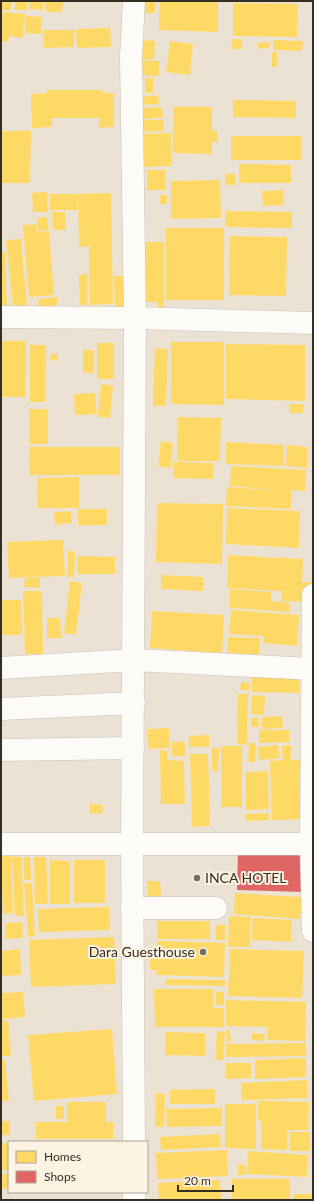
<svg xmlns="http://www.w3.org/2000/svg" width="314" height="1201" viewBox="0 0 314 1201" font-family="Lato,sans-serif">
	<rect width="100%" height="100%" fill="#ebe2d3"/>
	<g fill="#ffd966">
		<rect x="1" y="1" width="10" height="9"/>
		<rect x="15" y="1" width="12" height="9"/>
		<path d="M30,1h13v9l-13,-1z"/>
		<path d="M46,1h17l-1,11h-16z"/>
		<rect x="141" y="1" width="14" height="12"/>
		<path d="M160,1h58v31l-59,-2z"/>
		<path d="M233,3l65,1 -1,33 -64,-1z"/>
		<path d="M1,12l24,2 -2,24 -14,-2 -1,6 -7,-1z"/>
		<path d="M26,16l16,1 -1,17 -16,-1z"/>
		<path d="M110,28l1,19 -34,1 -1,-19z"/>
		<path d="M43,30h31v17l-30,1z"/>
		<path d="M231,39h11v10h-10z"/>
		<path d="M139,40l16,1 -1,18h-16z"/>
		<path d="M273,40l30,1 -1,10 -29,-1z"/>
		<path d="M170,41l23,3 -3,31 -24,-3z"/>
		<path d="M269,42l1,6 -12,1v-6z"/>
		<rect x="272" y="52" width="5" height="15"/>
		<path d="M138,60l21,1v15l-21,-1z"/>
		<rect x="145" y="78" width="8" height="15"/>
		<path d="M47,90h56v3h11v34l-15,1v-10h-47v9l-20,1 -1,-34 16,-1z"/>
		<path d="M158,95l1,9 -21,1 -1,-8z"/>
		<path d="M233,100l63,1v17l-63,-1z"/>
		<path d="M162,107l1,11 -25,1 -1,-11z"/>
		<path d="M173,107h39v24h6v11h-6v12l-39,-1z"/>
		<path d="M139,120h24l1,11 -25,1z"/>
		<path d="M1,131h30l-1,52h-29z"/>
		<path d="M171,133l1,33 -30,1 -2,-33z"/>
		<rect x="231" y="136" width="70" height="24"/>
		<path d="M239,164l52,1v18h-52z"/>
		<rect x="147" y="170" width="18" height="20"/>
		<path d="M225,174h10l1,11h-10z"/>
		<path d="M220,180l1,38 -50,1v-38z"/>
		<path d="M283,190l1,15 -21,1 -1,-15z"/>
		<path d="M47,192l1,20h-15l-1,-19z"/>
		<path d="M111,193l2,111 -23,1 -1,-59 -10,1 -1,-53z"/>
		<rect x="50" y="194" width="27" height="16"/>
		<rect x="160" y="195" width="7" height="9"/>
		<path d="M226,211l66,1v16l-67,-1z"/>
		<path d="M52,212h13l1,18h-13z"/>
		<path d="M47,217l2,12 -11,2 -1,-13z"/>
		<path d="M36,224l1,8 12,-1 5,64 -25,2 -6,-72z"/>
		<rect x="166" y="228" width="58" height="72"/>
		<path d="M230,236l57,1 -1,59 -57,-1z"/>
		<path d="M21,239l6,66 -14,1 -7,-66z"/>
		<path d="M145,242h19v68h-6v-8h-12z"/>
		<path d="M1,252h4l2,53h-6z"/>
		<path d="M87,274l1,31h-8l-1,-30z"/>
		<path d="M114,276h11l1,34h-11z"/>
		<path d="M57,297l1,8 -19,3 -1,-9z"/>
		<path d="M1,341h25l-1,56h-24z"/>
		<path d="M171,342h53v63l-53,-1z"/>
		<rect x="97" y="343" width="17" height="36"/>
		<path d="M226,344l79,1v56l-79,-2z"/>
		<path d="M30,345h16l-1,57h-15z"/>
		<path d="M155,348l13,1 -2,57h-13z"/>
		<rect x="83" y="350" width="11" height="23"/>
		<path d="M51,354h7v7l-8,-1z"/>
		<path d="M101,384l12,2 -3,32 -12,-1z"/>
		<path d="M95,393l2,21 -22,1 -1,-21z"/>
		<rect x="289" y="404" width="14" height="9"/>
		<rect x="29" y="409" width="19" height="35"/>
		<path d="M178,417l43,1 -1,43h-43z"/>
		<path d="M161,441l12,2 -2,25 -13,-2z"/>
		<path d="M226,442l58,3 -1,21 -57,-2z"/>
		<path d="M287,445l21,2 -1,21 -21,-2z"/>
		<path d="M29,447h91v28h-90z"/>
		<path d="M173,462l40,1v16l-40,-1z"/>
		<path d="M231,466l75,4 -1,21 -13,-1 -1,19 -65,-3 1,-19 60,4 -57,-5z"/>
		<path d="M79,477v31h-41l-1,-30z"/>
		<path d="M157,503l66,1 -1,60 -66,-2z"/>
		<path d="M227,508l73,3 -1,37 -73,-4z"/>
		<rect x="78" y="509" width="29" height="16"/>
		<path d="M71,511l1,12 -17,2 -1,-13z"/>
		<path d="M63,540l2,36 -56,2 -2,-36z"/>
		<path d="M68,551h7l-1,26h-7z"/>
		<path d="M228,555l75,4 -1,23h10l-1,20 -29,-1v-10l-55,-3z"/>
		<path d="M77,556l38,1v17h-38z"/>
		<path d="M161,575l42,2v14l-42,-2z"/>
		<path d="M25,578h15v10l-16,-1z"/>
		<path d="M70,581l12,2 -6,52 -12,-2z"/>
		<path d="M230,589l41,3v9l19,2 -1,9 -59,-4z"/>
		<path d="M23,591h19l1,63h-18z"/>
		<path d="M1,600h20l1,35h-20z"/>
		<path d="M231,610l68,5 -2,31 -34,-3 1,-7 -35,-2z"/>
		<path d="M152,611l72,4 -2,38 -72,-5z"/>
		<path d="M47,618h13l1,20h-14z"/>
		<path d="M228,637l32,1 -1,17 -32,-2z"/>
		<path d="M252,675h47v18l-47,-1z"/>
		<path d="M241,682l9,1 -1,8 -9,-2z"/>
		<path d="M238,694h10l-1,51 -10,-1z"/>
		<path d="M252,695l13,1 -1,19 -13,-1z"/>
		<path d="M282,716l1,12 -21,1 -1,-12z"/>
		<path d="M251,718h7l1,9h-8z"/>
		<path d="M169,728l1,20 -21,1 -2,-20z"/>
		<path d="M259,730h30l1,12 -31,1z"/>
		<path d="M209,735v12h-20v-11z"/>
		<rect x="172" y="742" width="13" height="14"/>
		<path d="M249,743h7l-1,19h-7z"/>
		<path d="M278,745l2,13 -21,2 -1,-13z"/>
		<path d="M291,745v15h12l2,59 -33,1 -2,-59 13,-1 -1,-14z"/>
		<rect x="221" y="746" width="21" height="61"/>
		<path d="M212,748h7l-1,23h-6z"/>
		<path d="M160,750l8,1 -1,9 17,1 1,43h-24z"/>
		<path d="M190,754h18l2,72 -18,1z"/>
		<path d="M268,771l1,38 -23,1 -1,-38z"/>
		<path d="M90,804l13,1 -1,9 -13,-1z"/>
		<path d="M269,813v7l-24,1v-7z"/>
		<path d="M1,856h10l2,57 -10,1z"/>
		<path d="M12,857h9l3,59h-9z"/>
		<path d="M30,857l1,23h-7l-1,-22z"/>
		<path d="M34,857h12l2,47h-13z"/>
		<path d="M50,860l20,1v43h-20z"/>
		<rect x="74" y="860" width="31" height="43"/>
		<path d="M147,881h13l1,15 -13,1z"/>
		<path d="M24,883h8l3,53 -7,1z"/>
		<path d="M235,893l67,4 -2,22 -66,-5z"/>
		<path d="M109,907l1,23 -71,2 -1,-23z"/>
		<path d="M229,916l22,1 -1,30h-22z"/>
		<path d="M253,918l39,2 -1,22 -39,-2z"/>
		<rect x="157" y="921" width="53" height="18"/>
		<path d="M22,922l1,16 -17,1 -1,-16z"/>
		<rect x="216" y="925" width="9" height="15"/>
		<path d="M114,937l2,47 -85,3 -2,-47z"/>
		<path d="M157,941l68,2 -1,34 -68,-2 1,-5h-7v-19h6z"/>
		<path d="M20,949l1,26 -20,1v-25z"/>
		<path d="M230,949l74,2 -2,47 -74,-2z"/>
		<path d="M165,979l60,1v6l-60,-1z"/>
		<path d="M154,989h59v19h11v19h-69z"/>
		<path d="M23,992l2,25 -24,2v-26z"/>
		<rect x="216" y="992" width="8" height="13"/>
		<path d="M226,1000l80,2 -1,39 -38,-1 1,-13 -42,-1z"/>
		<path d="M1,1021h7l3,35h-10z"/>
		<path d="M112,1029l5,65 -83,7 -6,-66z"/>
		<path d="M226,1030h4l1,12h-4z"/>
		<path d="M217,1031l8,1 -2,28h-8z"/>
		<path d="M165,1032l40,1v23l-40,-1z"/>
		<path d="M252,1033l13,1 -1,7 -12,-1z"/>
		<path d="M306,1043v13l-80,1v-13z"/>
		<path d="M306,1058v19l-51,2v-19z"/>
		<path d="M5,1060l4,41h-8v-40z"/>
		<path d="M226,1063h25v15l-25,1z"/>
		<path d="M307,1080l1,18 -66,2 -1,-17z"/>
		<path d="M215,1089v15h-45v-14z"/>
		<path d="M156,1093l9,1 -1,33h-9z"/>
		<path d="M258,1101l51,1 -1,28h-21v20l-26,-1 1,-28 -4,-1z"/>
		<path d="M67,1102h39v20h7v17h-77v-17h31z"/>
		<path d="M225,1104h31v45l-31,-1z"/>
		<rect x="56" y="1106" width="8" height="13"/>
		<path d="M222,1108v18l-55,1 -1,-18z"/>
		<rect x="1" y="1121" width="9" height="14"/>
		<rect x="290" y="1132" width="20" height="19"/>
		<path d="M220,1134l1,13 -60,3 -1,-13z"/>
		<path d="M1,1143h8v27l-8,-1z"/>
		<path d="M227,1150l1,26 -71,3 -1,-26z"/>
		<path d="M248,1151l60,4 -1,22 -60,-3z"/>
		<path d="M245,1164l1,11h-8v-10z"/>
		<rect x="1" y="1174" width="8" height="15"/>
		<rect x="232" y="1179" width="58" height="21"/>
		<path d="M220,1180l1,20h-62l-1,-17z"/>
		<rect x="294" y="1194" width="18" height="6"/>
	</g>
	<path fill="#e06666" d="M238,851l67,2 -1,39 -67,-2z"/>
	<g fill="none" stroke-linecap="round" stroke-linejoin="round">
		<g stroke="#c8c0b5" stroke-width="23">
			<g id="minor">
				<path d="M1,317l134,1 178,5"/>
				<path d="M313,595l-2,249 2,87"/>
				<path d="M1,668l133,-8 179,9"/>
				<path d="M1,709l133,-6"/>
				<path d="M1,750l132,-2"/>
				<path d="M1,844h312"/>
				<path d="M132,908h84"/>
				<path d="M134,1142l-2,-298 3,-526 -4,-262 3,-55"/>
				<path d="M134,1192v8"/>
			</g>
		</g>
		<use href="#minor" stroke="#fcfbf8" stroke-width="22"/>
	</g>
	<g fill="#746d61" stroke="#fdf3e2" stroke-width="1.5">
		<circle cx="197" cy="878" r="4"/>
		<circle cx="203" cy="952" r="4"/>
	</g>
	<g text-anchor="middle" stroke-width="4" stroke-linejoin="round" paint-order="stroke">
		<g font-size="14" fill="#342e23" stroke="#fdf3e2" text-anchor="start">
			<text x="205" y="883">INCA HOTEL</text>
			<text x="195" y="957" text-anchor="end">Dara Guesthouse</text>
		</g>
	</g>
	<rect width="314" height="1201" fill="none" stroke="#342e23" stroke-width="4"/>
	<rect x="8" y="1141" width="140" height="52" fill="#fdf3e2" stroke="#ada496"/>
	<rect x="16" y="1151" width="20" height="12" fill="#ffd966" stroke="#ada496"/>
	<text x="44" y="1161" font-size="12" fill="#342e23">Homes</text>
	<rect x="16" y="1171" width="20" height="12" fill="#e06666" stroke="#ada496"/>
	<text x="44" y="1181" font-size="12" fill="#342e23">Shops</text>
	<path d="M178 1185v6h55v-6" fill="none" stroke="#342e23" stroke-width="2"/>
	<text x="184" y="1185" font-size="12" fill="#342e23" stroke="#fdf3e2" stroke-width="3" paint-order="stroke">20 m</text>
</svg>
